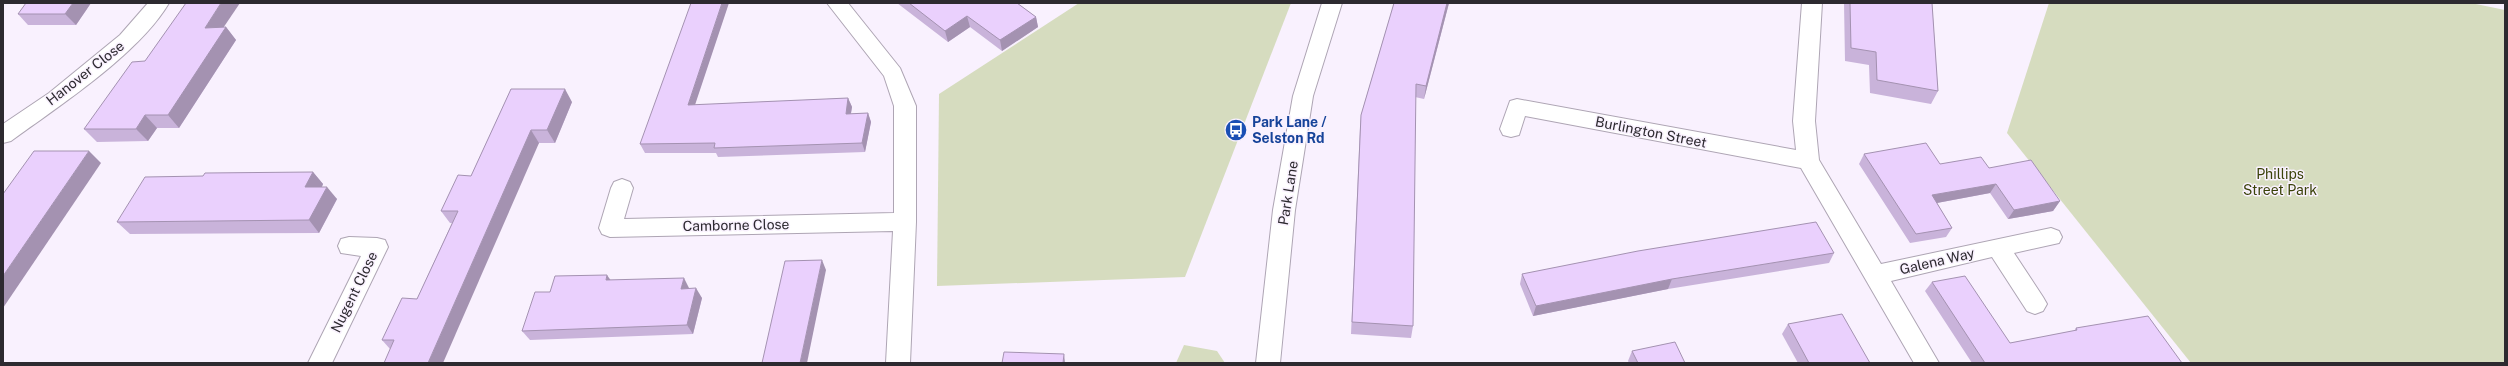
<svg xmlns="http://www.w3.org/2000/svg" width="2508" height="366" viewBox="0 0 2508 366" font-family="'Public Sans',sans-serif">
	<rect width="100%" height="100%" fill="#f9f1fe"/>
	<g fill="#d6dcbf">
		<path d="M1079,3h212l-106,274 -248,9 2,-192z"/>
		<path d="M2049,3h422l34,7v353h-314l-184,-230z"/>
		<path d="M1184,345l33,6 8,12h-49z"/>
	</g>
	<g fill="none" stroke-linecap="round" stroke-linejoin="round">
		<g stroke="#aea5b4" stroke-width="2">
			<g id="street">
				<path d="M148,3h21c-30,51 -110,103 -158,138l-8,2v-19l46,-31 71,-58z"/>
				<path d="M827,3h21l52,65 16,38v116l-6,141h-24l7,-132 -283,6 -8,-3 -3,-6 12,-40 3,-6 8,-3 8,3 3,6 -9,31 270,-6v-107l-10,-30z"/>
				<path d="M1802,3h20l-7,118 4,39 62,104 170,-36 8,3 3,6 -3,6 -45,10 29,44 4,7 -4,7 -8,3 -8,-3 -35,-54 -101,24 48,82h-25l-113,-195 -276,-52 -6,19 -8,2 -8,-2 -3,-6 10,-28 7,-2 279,51 -3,-29z"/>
				<path d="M349,237l28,1 8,2 3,7 -56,116h-24l53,-107 -20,-3 -3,-7 3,-7z"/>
			</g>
		</g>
		<g stroke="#aea5b4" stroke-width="2">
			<path id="secondary" d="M1322,3h20l-29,93 -18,114 -15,153h-24l17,-153 20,-114z"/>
		</g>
		<use href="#street" fill="#fff" fill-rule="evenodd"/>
		<use href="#secondary" fill="#fff" fill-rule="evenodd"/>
	</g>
	<g fill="#c9b3da">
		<path d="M91,3l-15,22h-48l-10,-11z"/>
		<path d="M897,3h120l19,14 2,10 -36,24 -32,-24 -22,15z"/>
		<path d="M1394,3h55l-25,96 -9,-2 -2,229 -2,12 -60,-4 9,-206 1,-13z"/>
		<path d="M1844,3h88l6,88 -7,13 -61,-11 -1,-28 -24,-4z"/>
		<path d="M224,27h2l10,13 -57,88h-22l-9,13 -51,1 -13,-13 61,-68z"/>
		<path d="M511,89l61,13 -17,41h-16l-149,206 -8,-9 35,-41 35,-76h-2l-9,-12 30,-35z"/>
		<path d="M848,98l4,9 -1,7 17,-1 3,9 -6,30 -147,5 -2,-4h-71l-5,-9 56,-39z"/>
		<path d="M1864,154l76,10 49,4 71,33 -7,10 -45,8 -18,-26 -53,10 15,25 -6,9 -36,6 -51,-79z"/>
		<path d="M313,172l10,12 -1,3 15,12 -18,34 -189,1 -13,-12z"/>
		<path d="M1834,253l-5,10 -161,26 -135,27 -13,-32 2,-10z"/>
		<path d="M611,280l78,8 13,10 -9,36 -163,6 -8,-9 28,-39z"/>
		<path d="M1932,282l78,61 64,-12 2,-3 106,35h-210l-47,-72z"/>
		<path d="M1788,324l82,39h-72l-16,-29z"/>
		<path d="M1632,351l53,12h-56l-1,-2z"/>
	</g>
	<g fill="#a492b1">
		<path d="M73,3h18l-15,22 -11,-11z"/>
		<path d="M221,3h19l-25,37 -10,-12z"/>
		<path d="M722,3h7l-37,111 -4,-9z"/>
		<path d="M1447,3h2l-25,96 2,-13z"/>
		<path d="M967,16l3,11 -22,15 -3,-11z"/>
		<path d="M1036,17l2,10 -36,24 -2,-11z"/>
		<path d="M226,27l10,13 -57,88 -11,-13z"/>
		<path d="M565,89l7,13 -17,41 -8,-13z"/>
		<path d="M848,98l4,9 -3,16 -3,-9z"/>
		<path d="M868,113l3,9 -6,30 -3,-9z"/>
		<path d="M145,115l12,13 -9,13 -12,-12z"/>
		<path d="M531,130l8,13 -96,220h-15z"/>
		<path d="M89,151l12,12 -98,145v-32z"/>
		<path d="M313,172l10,12 -7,15 -11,-12z"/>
		<path d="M1996,184l-6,9 -64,12 6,-10z"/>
		<path d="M327,187l10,12 -18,34 -10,-13z"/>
		<path d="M2060,201l-7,10 -45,8 6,-9z"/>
		<path d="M822,260l4,10 -19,93h-7z"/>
		<path d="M607,275l7,10 -8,-5z"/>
		<path d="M684,278l5,10 -2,11 -6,-10z"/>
		<path d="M1672,279l-4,10 -135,27 3,-10z"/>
		<path d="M696,288l6,10 -9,36 -6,-9z"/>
		<path d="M1064,354l1,9h-2z"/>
	</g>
	<g fill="#ead0fd" stroke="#a492b1">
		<path d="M26,3h47l-8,11h-47z"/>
		<path d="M186,3h35l-16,25 21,-1 -58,88h-23l-9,14h-52l48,-67 13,-1z"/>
		<path d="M691,3h31l-34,102 160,-7 -2,16 22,-1 -6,30 -148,5 1,-5 -75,1z"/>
		<path d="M909,3h108l19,14 -36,23 -33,-24 -22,15z"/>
		<path d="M1394,3h53l-21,83 -10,-2 -3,242 -61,-4 9,-207z"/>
		<path d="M1850,3h82l6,88 -61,-11 -1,-28 -25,-4z"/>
		<path d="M511,89h54l-18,41h-16l-103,233h-44l10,-23h-12l20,-42 15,1 41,-88h-17l17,-36 13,1z"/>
		<path d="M1926,143l14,21 41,-7 8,11 42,-8 29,41 -46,9 -18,-26 -64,11 20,33 -36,6 -52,-80z"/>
		<path d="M34,151h55l-86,125v-82z"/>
		<path d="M313,172l-8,15h22l-18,33 -192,2 28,-45 58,-1 2,-3z"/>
		<path d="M1816,222l18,31 -162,26 -136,27 -14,-32 116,-23z"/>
		<path d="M822,260l-22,103h-38l23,-102z"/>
		<path d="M607,275l-1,5 78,-2 -3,11 15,-1 -9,37 -165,6 13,-39h15l5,-16z"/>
		<path d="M1965,276l45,67 67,-13 -1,-2 72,-12 34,47h-197l-53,-81z"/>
		<path d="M1842,314l28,49h-61l-21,-39z"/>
		<path d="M1675,342l10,21h-47l-6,-12z"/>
		<path d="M1004,352l60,2 -1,9h-61z"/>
	</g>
	<defs>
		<g id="bus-disc" transform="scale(1.15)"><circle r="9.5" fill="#1a4fb4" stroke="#f9f1fe"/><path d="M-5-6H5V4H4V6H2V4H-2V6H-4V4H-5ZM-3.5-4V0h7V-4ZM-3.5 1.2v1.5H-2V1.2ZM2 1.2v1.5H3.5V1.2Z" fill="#fff"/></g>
	</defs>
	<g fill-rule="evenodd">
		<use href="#bus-disc" x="1236" y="130"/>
	</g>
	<g text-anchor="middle" stroke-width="3" stroke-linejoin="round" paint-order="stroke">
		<g font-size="14" fill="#2d2a30" stroke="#f9f1fe">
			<text transform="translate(85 73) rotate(-38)" y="5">Hanover Close</text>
			<text transform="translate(1651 132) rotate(11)" y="5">Burlington Street</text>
			<text transform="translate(1288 193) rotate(-81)" y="5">Park Lane</text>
			<text transform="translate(736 225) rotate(-1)" y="5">Camborne Close</text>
			<text transform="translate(1937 261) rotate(-13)" y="5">Galena Way</text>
			<text transform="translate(354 292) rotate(-64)" y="5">Nugent Close</text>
		</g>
		<g font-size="14" font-weight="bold" fill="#164399" stroke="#f9f1fe" text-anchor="start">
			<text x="1252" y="127">Park Lane /<tspan x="1252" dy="16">Selston Rd</tspan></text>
		</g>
		<g font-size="14" fill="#3a4208" stroke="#f9f1fe">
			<text x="2280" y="179">Phillips<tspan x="2280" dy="16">Street Park</tspan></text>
		</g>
	</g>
	<rect width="2508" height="366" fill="none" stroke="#2d2a30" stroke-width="8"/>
</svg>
